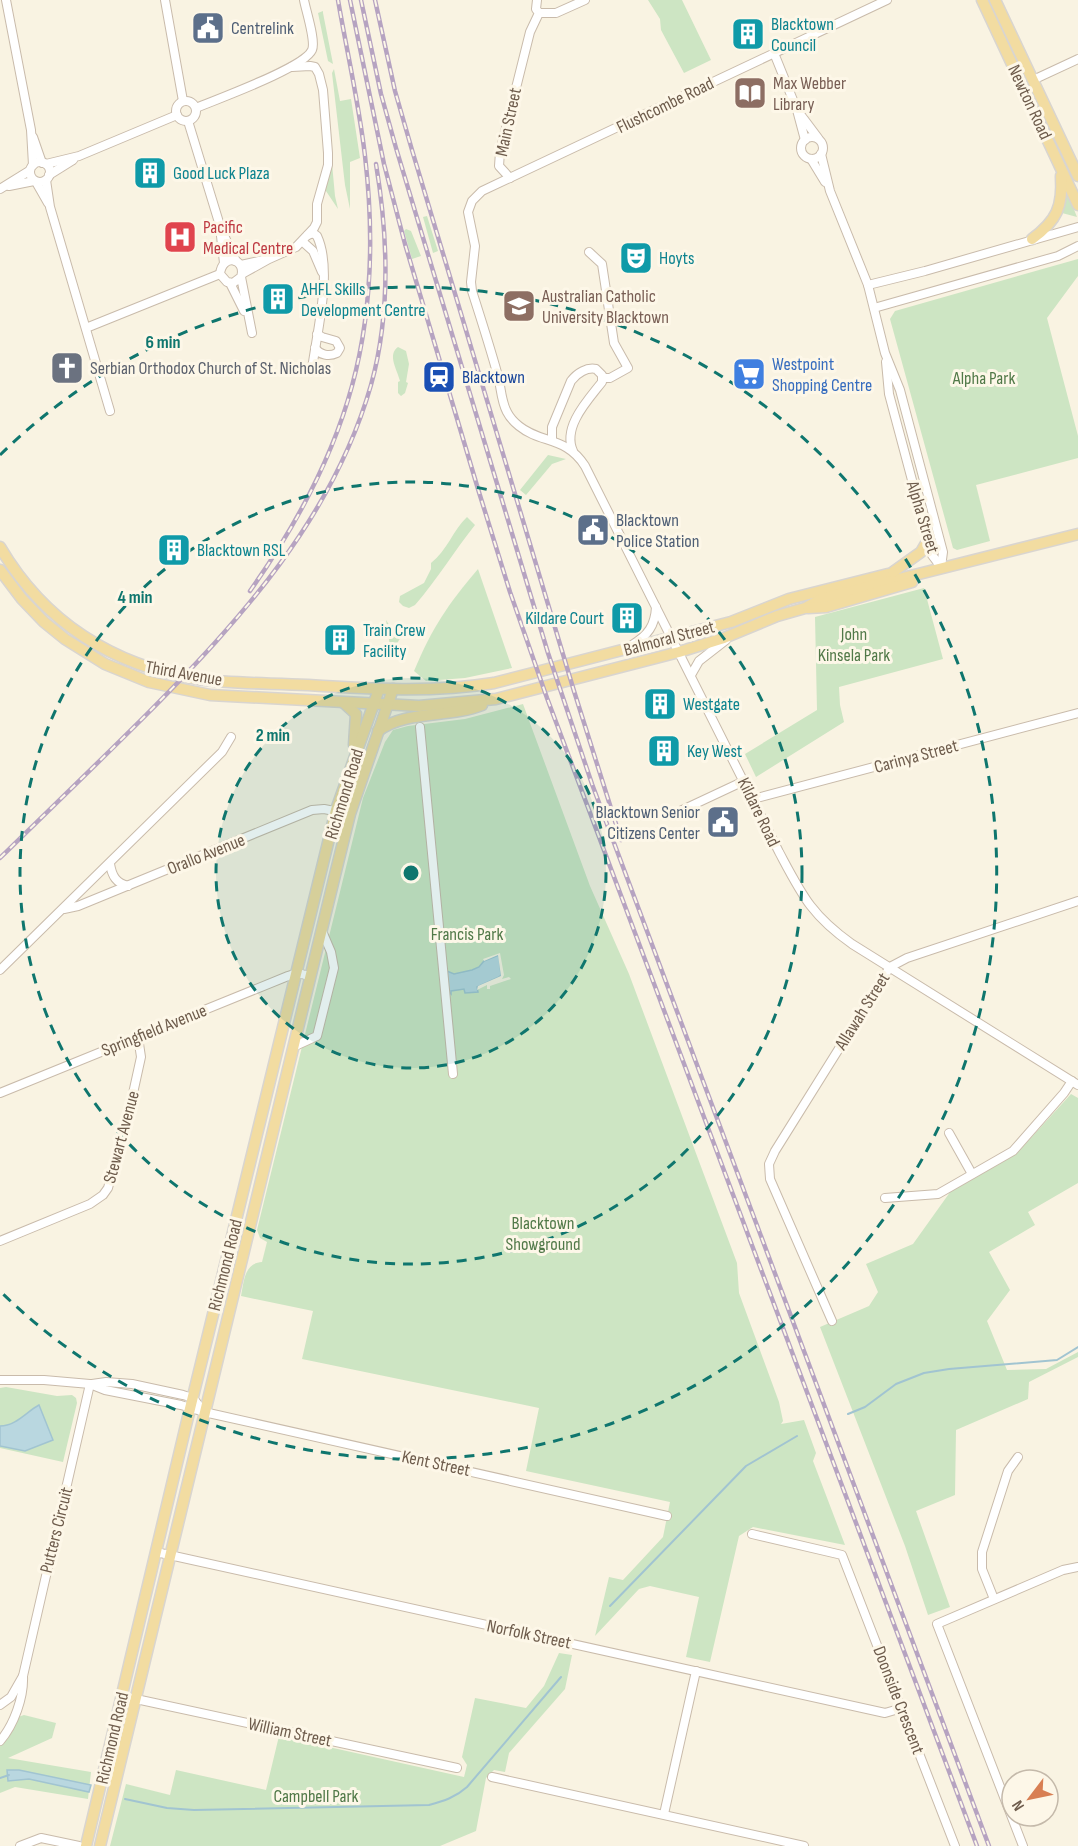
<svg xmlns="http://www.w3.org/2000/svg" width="1078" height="1846" viewBox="0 0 1078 1846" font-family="'Sofia Sans Condensed',sans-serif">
	<rect width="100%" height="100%" fill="#f9f3e2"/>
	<g fill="#cde5c3">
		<path d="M648,0h34l29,60 -27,13 -23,-43 -1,-11z"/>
		<path d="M323,11v2l10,51 -5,-3 -10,-48z"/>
		<path d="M334,69l6,32 11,-2 9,59 -10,4v47l-5,-24 -13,-112z"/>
		<path d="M329,131l6,65 3,13 -14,-21z"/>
		<path d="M1067,192l10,25 -15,-4z"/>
		<path d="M427,216l11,35 -5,2 -10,-36z"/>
		<path d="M406,229l5,2 10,25 -9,3 -8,-28z"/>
		<path d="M1078,259v17l-31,42 31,118v22l-102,27 14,56 -33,9 -4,-2 -63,-229 5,-8z"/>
		<path d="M398,347l8,4 3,13 -3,18 2,1 -3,10 -4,3 -3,-3v-11l2,-1c-3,-12 -13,-26 -2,-34z"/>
		<path d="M548,455l18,4 -14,5 -26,31 -6,-5z"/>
		<path d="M467,517l8,8c-21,26 -38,55 -60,80l-6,3 -6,-2 -4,-4 1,-6 24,-13 7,-14v-6c16,-12 22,-33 36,-46z"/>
		<path d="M478,569l34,99 -47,10 -39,3 -12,-10c18,-43 34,-67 64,-102z"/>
		<path d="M924,588l19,71 -104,28 1,18 4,17 -88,55 -11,-23 72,-44 -2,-93z"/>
		<path d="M386,620l7,11 8,6 -10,16z"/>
		<path d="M523,704l67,182 39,88 108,289 2,30 40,109 4,19 -2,3 23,-4 12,33 -3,8 32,84 -92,-18 -14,9 -29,126 -24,-5 13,-60 -49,-11 -11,3 -44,47 14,-59 14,3 40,-43 7,-35 -144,-31 13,-63 -237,-49 11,-48 -72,-15c3,-14 3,-33 21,-34l5,-20 -7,-4 -3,-8 106,-432 22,-56 8,-12 15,-4 57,-7z"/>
		<path d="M1071,1094l7,4v85l-50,29 7,13 -46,27 21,38 -23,31 20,49 39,-1 32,-17v5l-49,25 -1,17 -72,31 -1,65 -39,16 34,96 -22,8 -23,-69 -85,-219 49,-21 9,-14 -12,-28 47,-20 40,-56 65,-36z"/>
		<path d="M6,1387l51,9 15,-1 4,3 1,5 -14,59 -63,-14v-60z"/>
		<path d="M559,1653l13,2 -7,34 -56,64 -4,19 -11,-2 -8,8 -10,53 -36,15h-330l16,-62 44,11 6,-25 90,20 13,-54 185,41 3,-12 -5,-8 13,-59 51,10 18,-22z"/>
		<path d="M24,1715l32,8 -4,15 -44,20 83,14 -3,27 -73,-12 -15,6v-48l18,-28z"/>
	</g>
	<g fill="#b9d7e0" stroke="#a1c4d1" stroke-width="1.5">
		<path d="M499,955l2,20 -2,2 -22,10 1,5 -13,1 -1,-4 -13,2v3l-2,-2 -7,1 5,-22 7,3 18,-4 7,-3 5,-6z"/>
		<path d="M39,1405l14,35 -28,11 -25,-5v-20c16,0 26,-14 39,-21z"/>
		<path d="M7,1770h12l72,15 -2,7 -60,-13 -21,2z"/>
	</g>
	<path fill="#f9f3e2" d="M500,953l4,22 -2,4 7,-2 2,2 -21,7v3h-3v-4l-10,5 1,-4 23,-10 -3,-21 -14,6 -1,-2z"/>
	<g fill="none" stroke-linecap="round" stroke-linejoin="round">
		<g stroke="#a1c4d1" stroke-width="2">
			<path d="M848,1414l17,-7 31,-23 28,-11 25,-4 108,-9 21,-13"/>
			<path d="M610,1606l136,-140 51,-30"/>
			<path d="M0,1778l9,-3"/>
			<path d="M125,1799l42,9 27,2 235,-5c15,-4 27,-8 38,-18l94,-110"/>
		</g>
		<g stroke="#c9bbab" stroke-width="10">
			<g id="minor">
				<path d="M6,0l25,130 2,35"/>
				<path d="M165,0l18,101"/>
				<path d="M887,0l-405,191 -10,10 -4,11 7,34 -4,36 1,9c9,28 18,56 26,85 3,11 3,25 9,36 3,6 7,10 12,14 22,18 47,10 66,40l194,386c23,43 32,63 73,92l226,141"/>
				<path d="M539,13h17l29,-13"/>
				<path d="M774,53l23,57 8,30"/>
				<path d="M1033,80l45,-21"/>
				<circle cx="186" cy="111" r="10"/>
				<path d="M196,108c21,-9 108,-40 116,-58 4,-9 -6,-39 -8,-50"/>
				<path d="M800,114l18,24"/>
				<path d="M188,121l33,108 15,32"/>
				<path d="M33,137l9,26"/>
				<circle cx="812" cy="148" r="11"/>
				<path d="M821,154l9,37 38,94 17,68 15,37 43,162 -2,15"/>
				<path d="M811,159l14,23"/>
				<circle cx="40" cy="172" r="10"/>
				<path d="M46,164l33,-8 98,-41"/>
				<path d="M49,175l24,-15"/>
				<path d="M510,178l-11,-12 1,-14 30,-120 9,-19 -3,-4 1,-9"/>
				<path d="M46,180l4,27 60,204"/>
				<path d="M36,182l12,21"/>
				<path d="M9,186l25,-5"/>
				<path d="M0,189l29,-18"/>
				<path d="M308,235l5,-2 4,3c16,34 0,95 -5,133"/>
				<path d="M221,236l3,27"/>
				<path d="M303,242l10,9 9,21"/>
				<path d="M589,252l13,12 12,79 14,25 -18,10h-7"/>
				<path d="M241,265l22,-5"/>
				<path d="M242,274l27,-15 27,-12 18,-19 3,-6v-18l11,-39v-12l-5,-63 -4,-16 -4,-7 -5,-1 -18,1"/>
				<path d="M241,277l-8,6 -6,-1 -7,-8c2,-21 27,-16 21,3l11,56"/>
				<path d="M230,283l14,28"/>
				<path d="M868,285l57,-14 153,-44"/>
				<path d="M874,308l184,-52 20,-10"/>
				<path d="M86,328l134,-54"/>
				<path d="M315,348c5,7 14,9 22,5l3,-5 -4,-7 -14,-4 -5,-3"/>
				<path d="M886,362l3,32 43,161 9,12"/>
				<path d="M552,440v-13l19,-46c6,-8 16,-14 25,-12l6,6v7c-14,18 -40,45 -29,69"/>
				<path d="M632,645c16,-10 23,-19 24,-38"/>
				<path d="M691,675l8,-14 27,-21"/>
				<path d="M420,727l33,347"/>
				<path d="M753,799l325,-86"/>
				<path d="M680,811l64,-30"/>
				<path d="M110,864c2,12 6,19 18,22"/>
				<path d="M64,909l14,-3 234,-96 12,-1 26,5"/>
				<path d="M0,970l222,-218 9,-15"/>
				<path d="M293,1047l24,-11 17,-68 -3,-16 -9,-21"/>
				<path d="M0,1093l288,-117 9,-3 13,3"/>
				<path d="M949,1133l23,41"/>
				<path d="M885,1198l53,-4 75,-43 51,-58 8,-12"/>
				<path d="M0,1241l90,-37 13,-9 5,-7 22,-81 11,-50 -3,-20"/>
				<path d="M832,1321l-62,-142 -1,-15 6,-13 115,-184 17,-9 171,-57"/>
				<path d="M0,1380h44l46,4 15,6 76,15 23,7 463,104"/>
				<path d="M92,1384l14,-2 26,2 51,11 10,3 11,14"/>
				<path d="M752,1534l90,21 113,291"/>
				<path d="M156,1552l729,161 17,-5"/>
				<path d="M994,1599l-12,-30v-17l26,-81 10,-14"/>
				<path d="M122,1696l335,72"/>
				<path d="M0,1705l11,-8 12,-21"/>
				<path d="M0,1741c14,-16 24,-44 23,-65l67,-292"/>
				<path d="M492,1777l312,69"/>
				<path d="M664,1814l32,-143"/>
				<path d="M20,1846l21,-8 38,8"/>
				<path d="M1023,1846l-86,-222 126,-54 15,-3"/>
			</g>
		</g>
		<g stroke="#d9d5d0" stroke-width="13">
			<g id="major">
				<path d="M982,0l96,205"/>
				<path d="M995,0l83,176"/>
				<path d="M1032,239c25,-18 31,-33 29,-63"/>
				<path d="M0,547c44,75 113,119 198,132 36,5 73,4 109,6 63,4 125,8 187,-2l237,-61 58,-23 99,-25"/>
				<path d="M0,570l22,29 22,23 21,17 40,25 44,18 61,13 191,10 18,1 77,-7 183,-47 45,-14 53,-22 28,-8 18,-10 255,-64"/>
				<path d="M893,572l28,-20 7,-12"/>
				<path d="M808,608l18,-1 86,-25"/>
				<path d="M344,703l12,11 -2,31"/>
				<path d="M378,731c27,-21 72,-13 104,-26"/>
				<path d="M86,1846l101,-425 149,-611 43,-121"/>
				<path d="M100,1846l235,-971 15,-61 43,-125"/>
			</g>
		</g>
		<use href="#minor" stroke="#fff" stroke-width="8"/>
		<use href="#major" stroke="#f2dca1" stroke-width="10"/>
		<g stroke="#b6a3c1" stroke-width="4.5">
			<g id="rail">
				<path d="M350,0l34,164 21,80 73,245 32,103 37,106 430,1148"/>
				<path d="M361,0l20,94 15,54 152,505 44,131 397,1062"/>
				<path d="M375,0l20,91 17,59 162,541 47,149"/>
				<path d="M250,591c99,-140 135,-263 115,-435 -6,-52 -18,-104 -27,-156"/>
				<path d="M0,858c49,-48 98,-95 146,-143 95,-96 187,-197 225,-330 20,-72 17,-149 5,-221"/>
			</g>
		</g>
		<use href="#rail" stroke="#fdf7e8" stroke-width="2" stroke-dasharray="7" stroke-linecap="butt"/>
	</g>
	<circle cx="411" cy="873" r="195" fill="#0f766e" fill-opacity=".12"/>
	<g fill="none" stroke="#0f766e" stroke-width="3" stroke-dasharray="10 8">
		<circle cx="411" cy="873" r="195"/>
		<circle cx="411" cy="873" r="391"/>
		<path d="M0 455A586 586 0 1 1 0 1291"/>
	</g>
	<defs>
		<g id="civic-square" transform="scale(1.725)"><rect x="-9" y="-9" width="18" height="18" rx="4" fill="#5c6f8a" stroke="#fdf7e8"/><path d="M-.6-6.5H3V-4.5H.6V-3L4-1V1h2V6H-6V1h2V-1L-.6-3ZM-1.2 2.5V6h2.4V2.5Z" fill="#fff"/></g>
		<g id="building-square" transform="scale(1.725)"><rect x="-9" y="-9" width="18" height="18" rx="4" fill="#0f9aa8" stroke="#fdf7e8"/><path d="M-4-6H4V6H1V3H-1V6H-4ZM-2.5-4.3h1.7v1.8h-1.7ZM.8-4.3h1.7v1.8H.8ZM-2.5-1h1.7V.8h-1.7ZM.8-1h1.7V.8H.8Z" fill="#fff"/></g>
		<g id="library-square" transform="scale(1.725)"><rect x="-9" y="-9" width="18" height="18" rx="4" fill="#8d6e63" stroke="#fdf7e8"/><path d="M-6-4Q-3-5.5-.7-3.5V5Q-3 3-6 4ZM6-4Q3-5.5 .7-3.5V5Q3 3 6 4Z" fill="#fff"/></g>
		<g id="hospital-square" transform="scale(1.725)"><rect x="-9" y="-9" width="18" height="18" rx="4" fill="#e0444e" stroke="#fdf7e8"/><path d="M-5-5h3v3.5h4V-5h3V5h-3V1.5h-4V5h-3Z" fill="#fff"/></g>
		<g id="theatre-square" transform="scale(1.725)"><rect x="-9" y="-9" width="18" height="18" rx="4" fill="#0f9aa8" stroke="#fdf7e8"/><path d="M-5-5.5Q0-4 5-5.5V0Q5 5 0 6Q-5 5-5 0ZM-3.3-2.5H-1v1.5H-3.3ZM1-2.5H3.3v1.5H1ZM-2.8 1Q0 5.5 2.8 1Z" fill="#fff"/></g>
		<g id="university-square" transform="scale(1.725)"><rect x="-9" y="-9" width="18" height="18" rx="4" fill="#8d6e63" stroke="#fdf7e8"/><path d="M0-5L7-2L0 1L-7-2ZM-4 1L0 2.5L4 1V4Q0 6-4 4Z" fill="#fff"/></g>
		<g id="church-square" transform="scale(1.725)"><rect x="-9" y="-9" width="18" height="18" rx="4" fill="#6b7280" stroke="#fdf7e8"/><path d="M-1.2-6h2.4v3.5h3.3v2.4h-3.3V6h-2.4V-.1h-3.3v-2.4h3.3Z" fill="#fff"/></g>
		<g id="supermarket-square" transform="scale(1.725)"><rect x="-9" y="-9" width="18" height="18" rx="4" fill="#3f7fe0" stroke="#fdf7e8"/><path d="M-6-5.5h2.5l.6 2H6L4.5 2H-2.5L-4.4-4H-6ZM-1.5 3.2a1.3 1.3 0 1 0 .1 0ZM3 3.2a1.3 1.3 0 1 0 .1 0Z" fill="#fff"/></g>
		<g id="station-square" transform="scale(1.725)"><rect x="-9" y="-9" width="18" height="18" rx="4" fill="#1a4fb4" stroke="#fdf7e8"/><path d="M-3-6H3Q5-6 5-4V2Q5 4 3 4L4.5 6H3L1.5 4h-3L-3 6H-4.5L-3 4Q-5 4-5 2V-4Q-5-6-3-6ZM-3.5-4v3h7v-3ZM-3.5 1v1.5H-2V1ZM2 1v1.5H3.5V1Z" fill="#fff"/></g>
	</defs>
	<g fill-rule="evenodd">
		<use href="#civic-square" x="208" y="28"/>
		<use href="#building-square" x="748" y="34"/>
		<use href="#library-square" x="750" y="93"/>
		<use href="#building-square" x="150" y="173"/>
		<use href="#hospital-square" x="180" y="237"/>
		<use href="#theatre-square" x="636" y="258"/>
		<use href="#building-square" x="278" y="299"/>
		<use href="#university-square" x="519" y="306"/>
		<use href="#church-square" x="67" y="368"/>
		<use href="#supermarket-square" x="749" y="374"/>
		<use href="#station-square" x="439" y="377"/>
		<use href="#civic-square" x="593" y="530"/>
		<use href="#building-square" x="174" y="550"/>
		<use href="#building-square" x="627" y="618"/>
		<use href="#building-square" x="340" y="640"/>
		<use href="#building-square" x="660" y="704"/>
		<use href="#building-square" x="664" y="751"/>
		<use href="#civic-square" x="723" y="822"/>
	</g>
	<g text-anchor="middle" stroke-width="6" stroke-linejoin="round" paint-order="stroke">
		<g font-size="18" fill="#0d838f" stroke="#fdf7e8" text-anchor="start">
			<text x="771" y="30">Blacktown<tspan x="771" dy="21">Council</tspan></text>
			<text x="173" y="179">Good Luck Plaza</text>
			<text x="659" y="264">Hoyts</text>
			<text x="301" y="295">AHFL Skills<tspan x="301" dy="21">Development Centre</tspan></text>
			<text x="197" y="556">Blacktown RSL</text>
			<text x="604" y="624" text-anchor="end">Kildare Court</text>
			<text x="363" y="636">Train Crew<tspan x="363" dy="21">Facility</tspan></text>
			<text x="683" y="710">Westgate</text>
			<text x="687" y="757">Key West</text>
		</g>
		<g font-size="18" fill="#4e5e75" stroke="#fdf7e8" text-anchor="start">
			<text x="231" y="34">Centrelink</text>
			<text x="616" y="526">Blacktown<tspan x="616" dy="21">Police Station</tspan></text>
			<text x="700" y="818" text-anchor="end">Blacktown Senior<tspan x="700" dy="21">Citizens Center</tspan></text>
		</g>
		<g font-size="18" fill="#785e54" stroke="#fdf7e8" text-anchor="start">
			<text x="773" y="89">Max Webber<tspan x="773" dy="21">Library</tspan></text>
			<text x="542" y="302">Australian Catholic<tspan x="542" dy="21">University Blacktown</tspan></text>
		</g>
		<g font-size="18" fill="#6e5c4c" stroke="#fdf7e8">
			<text transform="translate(1030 102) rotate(65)" y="6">Newton Road</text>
			<text transform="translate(665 105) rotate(-26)" y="6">Flushcombe Road</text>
			<text transform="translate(508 122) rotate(-78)" y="6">Main Street</text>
			<text transform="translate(923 517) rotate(73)" y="6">Alpha Street</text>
			<text transform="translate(669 638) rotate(-15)" y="6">Balmoral Street</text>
			<text transform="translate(184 673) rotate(10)" y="6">Third Avenue</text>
			<text transform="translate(916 756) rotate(-15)" y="6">Carinya Street</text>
			<text transform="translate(344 794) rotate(-73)" y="6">Richmond Road</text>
			<text transform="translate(759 812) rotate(64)" y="6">Kildare Road</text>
			<text transform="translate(206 854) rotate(-22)" y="6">Orallo Avenue</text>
			<text transform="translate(862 1011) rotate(-58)" y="6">Allawah Street</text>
			<text transform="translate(154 1030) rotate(-22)" y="6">Springfield Avenue</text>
			<text transform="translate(121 1137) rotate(-75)" y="6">Stewart Avenue</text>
			<text transform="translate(225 1265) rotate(-76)" y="6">Richmond Road</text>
			<text transform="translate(436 1463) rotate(12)" y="6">Kent Street</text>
			<text transform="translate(56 1530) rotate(-76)" y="6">Putters Circuit</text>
			<text transform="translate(529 1634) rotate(12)" y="6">Norfolk Street</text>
			<text transform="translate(899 1700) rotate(69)" y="6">Doonside Crescent</text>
			<text transform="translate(290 1732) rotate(12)" y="6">William Street</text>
			<text transform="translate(112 1738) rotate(-77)" y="6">Richmond Road</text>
		</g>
		<g font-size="18" fill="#be3a42" stroke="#fdf7e8" text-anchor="start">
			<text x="203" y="233">Pacific<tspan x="203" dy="21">Medical Centre</tspan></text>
		</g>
		<g font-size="18" fill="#366cbe" stroke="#fdf7e8" text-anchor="start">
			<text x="772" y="370">Westpoint<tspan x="772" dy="21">Shopping Centre</tspan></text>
		</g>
		<g font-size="18" fill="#5b616d" stroke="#fdf7e8" text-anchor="start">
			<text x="90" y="374">Serbian Orthodox Church of St. Nicholas</text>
		</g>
		<g font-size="18" fill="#164399" stroke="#fdf7e8" text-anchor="start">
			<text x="462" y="383">Blacktown</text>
		</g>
		<g font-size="18" fill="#517948" stroke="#fdf7e8">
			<text x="984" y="384">Alpha Park</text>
			<text x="854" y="640">John<tspan x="854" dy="21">Kinsela Park</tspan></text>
			<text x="467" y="940">Francis Park</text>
			<text x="543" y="1229">Blacktown<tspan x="543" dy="21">Showground</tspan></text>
			<text x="316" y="1802">Campbell Park</text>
		</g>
	</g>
	<circle cx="411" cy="873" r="9" fill="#0f766e" stroke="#fdf7e8" stroke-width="3"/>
	<g font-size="18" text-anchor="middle" font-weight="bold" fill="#0f766e" stroke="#fdf7e8" stroke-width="6" stroke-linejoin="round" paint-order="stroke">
		<text x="163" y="348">6 min</text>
		<text x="135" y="603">4 min</text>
		<text x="273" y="741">2 min</text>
	</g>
	<g transform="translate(1030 1798) rotate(238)"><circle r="28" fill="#fdf7e8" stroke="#c4b9aa" stroke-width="1.5"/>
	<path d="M0-4.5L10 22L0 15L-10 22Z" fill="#d87f53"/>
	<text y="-9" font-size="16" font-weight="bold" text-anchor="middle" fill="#6e5c4c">N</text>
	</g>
</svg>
